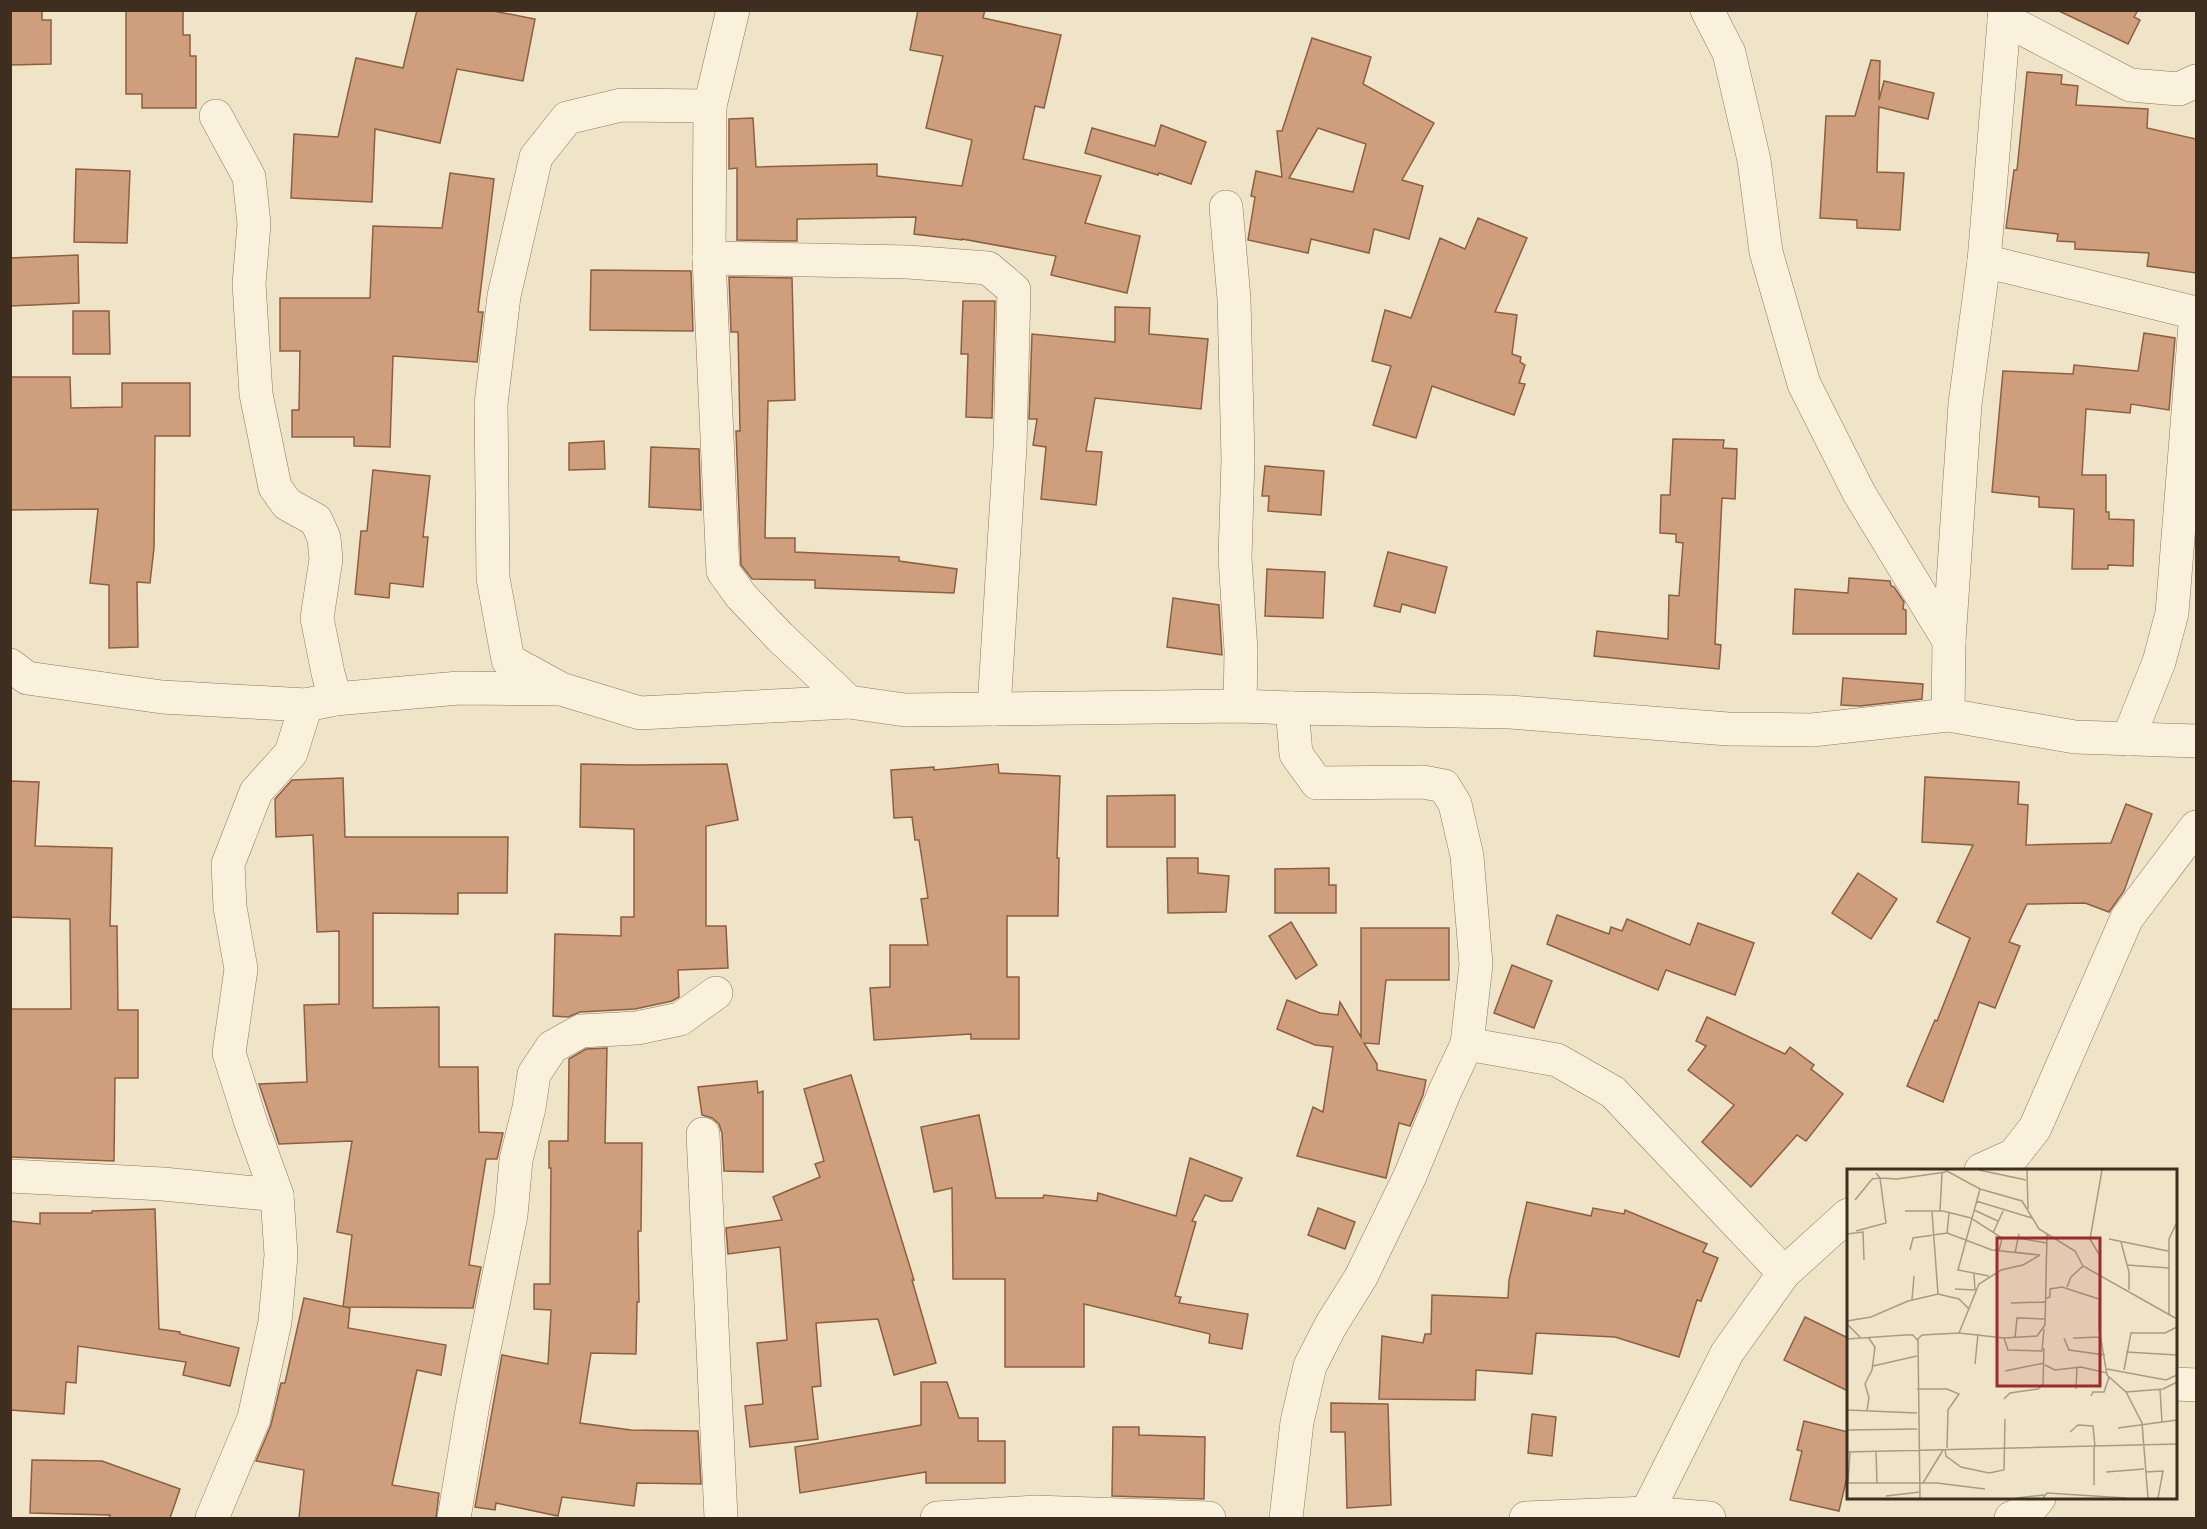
<svg xmlns="http://www.w3.org/2000/svg" width="2207" height="1529" viewBox="0 0 2207 1529" font-family="'Playfair Display',serif">
	<rect width="100%" height="100%" fill="#f0e4c8"/>
	<g fill="#cf9f7d" stroke="#8d5f41" stroke-width="1.5" fill-rule="evenodd">
		<path d="M10,10h32v10h9v44l-41,1z"/>
		<path d="M126,10h57v25h7v21h6v52h-54v-14h-16z"/>
		<path d="M417,10h71l47,9 -12,62 -66,-12 -17,74 -65,-14 -3,73 -81,-4 3,-64 44,3 18,-79 47,10z"/>
		<path d="M918,10h67l-2,8 78,17 -17,73 -9,-2 -12,53 78,17 -16,47 55,13 -13,57 -76,-18 5,-19 -94,-17v1l-48,-6 2,-17 -119,2v22l-60,-1v-72l-8,1v-50l24,-1 3,49 121,-3v12l85,10 10,-46 -46,-12 17,-72 -33,-6z"/>
		<path d="M2057,10h81l-4,7 6,3 -12,24z"/>
		<path d="M1312,38l59,19 -8,27 71,39 -32,57 21,6 -14,53 -35,-10 -5,24 -58,-14 -3,14 -60,-13 7,-43 -4,-1 5,-25 26,6 -5,-46h5zM1318,128l48,16 -13,48 -64,-14z"/>
		<path d="M1871,60l9,1 -1,39 5,-19 50,12 -6,26 -49,-12 -2,65 27,1 -4,57 -43,-2v-8l-37,-2 6,-102h29z"/>
		<path d="M2027,72l35,3 -1,9 17,2 -2,19 72,4 -1,19 49,11v134l-49,-7 2,-13 -74,-4v-7l-18,-1 1,-7 -52,-6 8,-58h3z"/>
		<path d="M1161,125l45,17 -15,42 -32,-11 -1,2 -73,-22 7,-25 63,18z"/>
		<path d="M76,169l54,2 -3,72 -53,-1z"/>
		<path d="M450,173l44,6 -16,133h5l-6,50 -84,-6 -3,91 -36,-1v-9h-62v-27h7l1,-59h-20v-53h90l3,-72 69,2z"/>
		<path d="M1478,218l49,20 -32,74 22,3 -5,39 9,3 -1,5 5,3 -6,18 6,1 -11,31 -82,-29 -16,52 -43,-13 18,-59 -19,-5 13,-51 26,8 29,-80 25,11z"/>
		<path d="M78,255l1,48 -69,3v-48z"/>
		<path d="M591,270l100,1 2,60 -103,-1z"/>
		<path d="M729,277l63,1 3,122 -27,1 -3,137h30v14l104,5v4l58,8 -3,24 -139,-5v-8l-63,-1 -11,-14 -5,-134h4l-2,-99h-7z"/>
		<path d="M963,301h32l-3,117 -26,-1 2,-63h-7z"/>
		<path d="M1115,307l35,1 -1,26 59,5 -7,70 -106,-11 -9,53 16,1 -6,53 -55,-6 5,-52 -13,-2 4,-26h-8l3,-85 83,8z"/>
		<path d="M73,311h36l1,43h-37z"/>
		<path d="M2144,333l31,5 -6,72 -38,-6 -1,9 -44,-4 -4,66h24v37h3v7l25,1 -1,46 -25,-1v4h-36l2,-60 -35,-2v-10l-47,-5 11,-121 70,3 1,-9 64,6z"/>
		<path d="M10,377h60l1,31 51,-1v-24h68v53h-35l-1,112 -4,35 -13,-1 1,65 -29,1v-63l-19,-2 8,-74 -88,1z"/>
		<path d="M1673,439l51,1 -1,8 14,1 -2,50 -13,-1 -7,146 6,1 -2,24 -125,-13 3,-25 71,8 1,-44 10,1 4,-53 -7,-1v-8l-16,-1 1,-38h9z"/>
		<path d="M604,441l1,28 -36,1v-27z"/>
		<path d="M651,447l48,2 2,61 -52,-3z"/>
		<path d="M1265,466l59,5 -3,44 -53,-4 1,-15h-7z"/>
		<path d="M373,470l57,6 -7,61h5l-5,50 -33,-4 -1,15 -34,-4 6,-63h6z"/>
		<path d="M1388,552l59,15 -12,46 -33,-9 -2,8 -26,-6z"/>
		<path d="M1267,569l58,3 -2,46 -58,-2z"/>
		<path d="M1849,578l41,3 1,5 3,1 10,15 -1,7 3,1v24h-113l2,-45 53,4z"/>
		<path d="M1173,598l46,7 3,50 -55,-8z"/>
		<path d="M1843,678l80,6 -1,15 -62,7 -19,-1z"/>
		<path d="M581,764l52,1 94,-1 11,56 -32,6v100h20l2,42 -50,2 1,27 -7,4 -37,8 -55,3 -12,5 -15,-1 2,-82 66,2v-19h13v-88l-54,-2z"/>
		<path d="M998,764l1,9 61,3 -3,82h2l-1,58h-51v61h12v62h-48v-5l-97,6 -4,-52 20,-1v-42h38l-7,-46 7,-1 -9,-58h-4l-3,-23 -18,1 -3,-48 43,-3v3z"/>
		<path d="M1925,777l94,5 -1,22 10,1 -2,40 85,-2 15,-39 26,10 -28,77 -15,21 -24,-9 -58,1 -18,38 11,4 -25,62 -16,-6 -36,100 -36,-16 28,-66 2,1 33,-83 -33,-16 36,-77 -51,-3z"/>
		<path d="M343,778l2,59h163l-1,56h-49v21l-85,-1v95l66,-1v60h39l1,65 24,1 -6,26h-11l-17,106 12,2 -8,41 -130,-1 9,-72 -15,-3 15,-91 -73,3 -20,-60 48,-2 -3,-77 35,-1v-73l-22,1 -4,-97 -37,2 -1,-38 17,-19z"/>
		<path d="M10,781l29,1 -4,64 77,2 -2,78h7l1,84h20v68h-23l-1,83 -104,-4v-148h61l-1,-90 -60,-2z"/>
		<path d="M1175,795v52h-68v-51z"/>
		<path d="M1167,858h31v15l31,3 -3,36 -58,1z"/>
		<path d="M1329,868v17h7v28h-61v-44z"/>
		<path d="M1858,873l39,26 -26,40 -39,-26z"/>
		<path d="M1557,915l52,19 2,-7 11,4 5,-12 63,26 8,-22 56,20 -19,52 -69,-25 -8,20 -111,-46z"/>
		<path d="M1291,922l26,43 -21,14 -27,-43z"/>
		<path d="M1361,928h88v52h-63l-7,64 -15,-1 13,21v6l49,10 -3,15 -13,31 -11,-3 -13,55 -89,-22 16,-49 10,5 10,-65 -18,-2 -38,-16 10,-29 33,13 18,2 2,-13 21,35z"/>
		<path d="M1512,965l40,16 -18,47 -40,-15z"/>
		<path d="M1707,1017l78,37 5,-7 24,18 -3,4 32,25 -37,47 -9,-6 -46,52 -49,-45 32,-37 -46,-35 18,-24 -10,-5z"/>
		<path d="M607,1048l-2,95h37l-1,88h-3l1,71h-2l-1,52 -45,-1 -11,70 51,7 67,1 3,53 -64,-1 -3,23 -72,-9 -4,19 -62,-13 -1,7 -20,-3 27,-152 46,9 3,-54 -17,-1v-25h16l1,-116h-2v-27h19l1,-82 17,-10z"/>
		<path d="M851,1075l63,205h-2l24,83 -42,12 -16,-56 -62,4 5,63 -9,1 6,52 -68,8 -5,-41 18,-2 -6,-61 30,-3 -7,-93 -52,7 -2,-26 56,-8 -9,-23 47,-20 -5,-13 9,-3 -20,-72z"/>
		<path d="M757,1081l1,12 5,-2v81l-39,-1 -2,-38 -3,-9 -7,-6 -10,-3 -4,-28z"/>
		<path d="M979,1115l17,83h47l1,-3 53,6 1,-8 78,23 14,-58 52,20 -10,23h-11l-16,-6 -13,26 4,1 -21,74 6,1 -2,6 69,11 -6,35 -33,-6 1,-9 -126,-30v63h-79v-88h-52l-1,-91 -18,4 -13,-65z"/>
		<path d="M1527,1202l64,14 2,-8 31,6 1,-4 82,34 -4,8 15,6 -17,43 -4,-1 -18,57 -64,-20 -79,-4 -4,41 -56,-4 -1,30 -96,-1 3,-63 41,7 2,-9h6l1,-39 76,3 1,-18z"/>
		<path d="M1318,1208l37,14 -10,27 -37,-14z"/>
		<path d="M155,1209l4,120 21,3v2l59,14 -9,38 -47,-11 3,-13 -108,-16 -2,37 -10,-1 -2,32 -54,-4v-189l30,3v-11h52v-2z"/>
		<path d="M304,1298l46,10 -2,20 98,17 -5,30 -24,-5 -25,115 47,8 -3,25h-137l5,-48 -48,-9 15,-36 10,-42h4z"/>
		<path d="M1805,1317l43,21v53l-64,-31z"/>
		<path d="M921,1382h26l12,36h19v23h27v42h-79v-11l-126,21 -5,-46 126,-22z"/>
		<path d="M1331,1403l57,1 3,101 -44,3 -2,-76h-14z"/>
		<path d="M1532,1414l24,3 -4,39 -24,-3z"/>
		<path d="M1804,1421l44,11v41l-9,38 -49,-11 12,-49 -5,-1z"/>
		<path d="M1113,1427h26v8l66,2 -1,62 -92,-3z"/>
		<path d="M32,1460l70,1 78,28 -10,29h-61l1,-3 -80,-2z"/>
	</g>
	<g fill="none" stroke-linecap="round" stroke-linejoin="round">
		<g stroke="#8d765c" stroke-width="34">
			<g id="street">
				<path d="M733,10l-23,96 -1,152 14,313 18,25 39,41 69,65 56,8 335,-4 52,2 218,4 218,17 84,1 136,-15 127,22 121,4"/>
				<path d="M1707,10l22,43 25,107 12,92 38,132 55,109 90,148"/>
				<path d="M2004,19l126,66 49,4 17,-8"/>
				<path d="M710,106l-89,-1 -54,13 -31,39 -32,139 -13,108 2,174 15,82 53,29 79,24 209,-11"/>
				<path d="M216,116l33,61 5,47 -5,60 7,110 19,93 12,17 29,16 8,18 2,21 -9,59 11,55 7,26"/>
				<path d="M1226,207l8,92 4,160 -3,99 6,93 -1,55"/>
				<path d="M709,258l199,4 80,6 26,22 -4,157 -16,262"/>
				<path d="M1984,261l212,52 -24,300 -13,49 -31,77"/>
				<path d="M10,665l17,13 135,19 144,8 29,-6 124,-11 97,1"/>
				<path d="M1948,715l1,-74 16,-237 19,-143 21,-251"/>
				<path d="M1467,1044l90,16 56,32 171,181"/>
				<path d="M703,1134l18,384"/>
				<path d="M1981,1170l33,-15 21,-27 92,-210 69,-91"/>
				<path d="M10,1176l153,8 114,11"/>
				<path d="M2176,1384l20,1"/>
				<path d="M212,1518l42,-100 21,-96 6,-67 -4,-60 -26,-72 -22,-70 12,-84 -11,-62 -2,-43 28,-72 35,-39 15,-48"/>
				<path d="M454,1518l19,-114 38,-189 5,-55 13,-52 5,-34 18,-27 29,-16 56,-3 43,-9 36,-26"/>
				<path d="M937,1518l98,-6 174,6"/>
				<path d="M1286,1518l11,-96 13,-56 21,-41 30,-48 49,-101 35,-85 22,-47 9,-80 -9,-108 -12,-52 -11,-18 -21,-4 -106,1 -21,-29 -4,-46"/>
				<path d="M1526,1518l121,-5 62,5"/>
				<path d="M1644,1518l83,-165 57,-80 64,-58"/>
				<path d="M2011,1518l17,-7 11,-13"/>
			</g>
		</g>
		<use href="#street" stroke="#faf1dc" stroke-width="33"/>
	</g>
	<g transform="translate(1847 1169)">
		<rect width="330" height="330" fill="#f0e4c8"/>
		<path fill="none" stroke="#a89b85" stroke-width="1.5" d="M98,1l35,19 42,12 17,28 36,22 8,15 94,53M132,1l47,10M180,1l1,39M255,1l-12,69 10,17 -1,72 8,47 19,17 16,31 6,75M29,4l4,5 17,1 49,-7M133,20l-22,81 31,6M8,31l18,-22M129,32l56,17M127,41l24,11M58,42h38l28,7 31,20 -3,13M93,42l2,-38M85,43l6,82M102,44l-2,20 45,17 48,5M9,62l30,-8 -6,-45 -8,1M146,64l10,-22M0,65l16,-2 1,28M171,69l29,5M262,70l59,12M274,73l8,30v18M63,81l3,-12 34,-5M168,84l4,-19M280,96l42,3M220,118l4,-10 12,-11M108,120l20,1 -1,-16M198,130l5,-2v-8l12,-2 37,12M65,131l2,-24M164,134l34,-1M322,145v-75l8,-17M0,152l24,-4 37,-16 30,-7 21,5 10,10M0,155l13,13M112,164l20,-49 22,-14 22,-5 17,-10M157,169l4,12 34,1 2,-22M168,169l2,-20 28,1M217,169l5,12 36,5M226,169l28,-1M0,170l58,-4h8l5,6M279,183l51,3M128,195l3,-30M198,196l10,5 26,-3 26,6M26,197l44,-10M260,200l59,11 11,-5M277,201l7,-37h34l12,-6M158,202l39,-8M70,220h30l12,5 -11,16 -1,38M229,220l1,-22M313,220l2,33M279,223l37,-3 14,-7M244,227l2,-4h11l5,-15M157,230l6,-6 28,-4 5,-5 1,-36M0,241l70,3M20,241l2,-12 -4,-14 7,-14 3,-23 -7,-10M271,259l59,-8M0,261l70,-1M223,263l8,-7 15,1 2,21M98,280l1,7 15,11 28,6 15,-3 1,-51M29,282l1,32M0,283l330,-8M259,303l38,-3M298,303l18,-1 -5,27M0,314h90l48,6M1,314l2,-31M76,314l20,-33M247,316v-38M39,327l34,-4M73,329l-2,-159 4,-4 37,-2 45,5 33,-2 8,-11 2,-91M170,329l27,-3M196,329l4,-5 79,5"/>
		<path fill="#9e2a2b" fill-opacity="0.15" stroke="#9e2a2b" stroke-width="3" d="M150,69h103v148h-103z"/>
		<rect width="330" height="330" fill="none" stroke="#3d2e20" stroke-width="3"/>
	</g>
	<rect width="2207" height="1529" fill="none" stroke="#3d2e20" stroke-width="24"/>
</svg>
